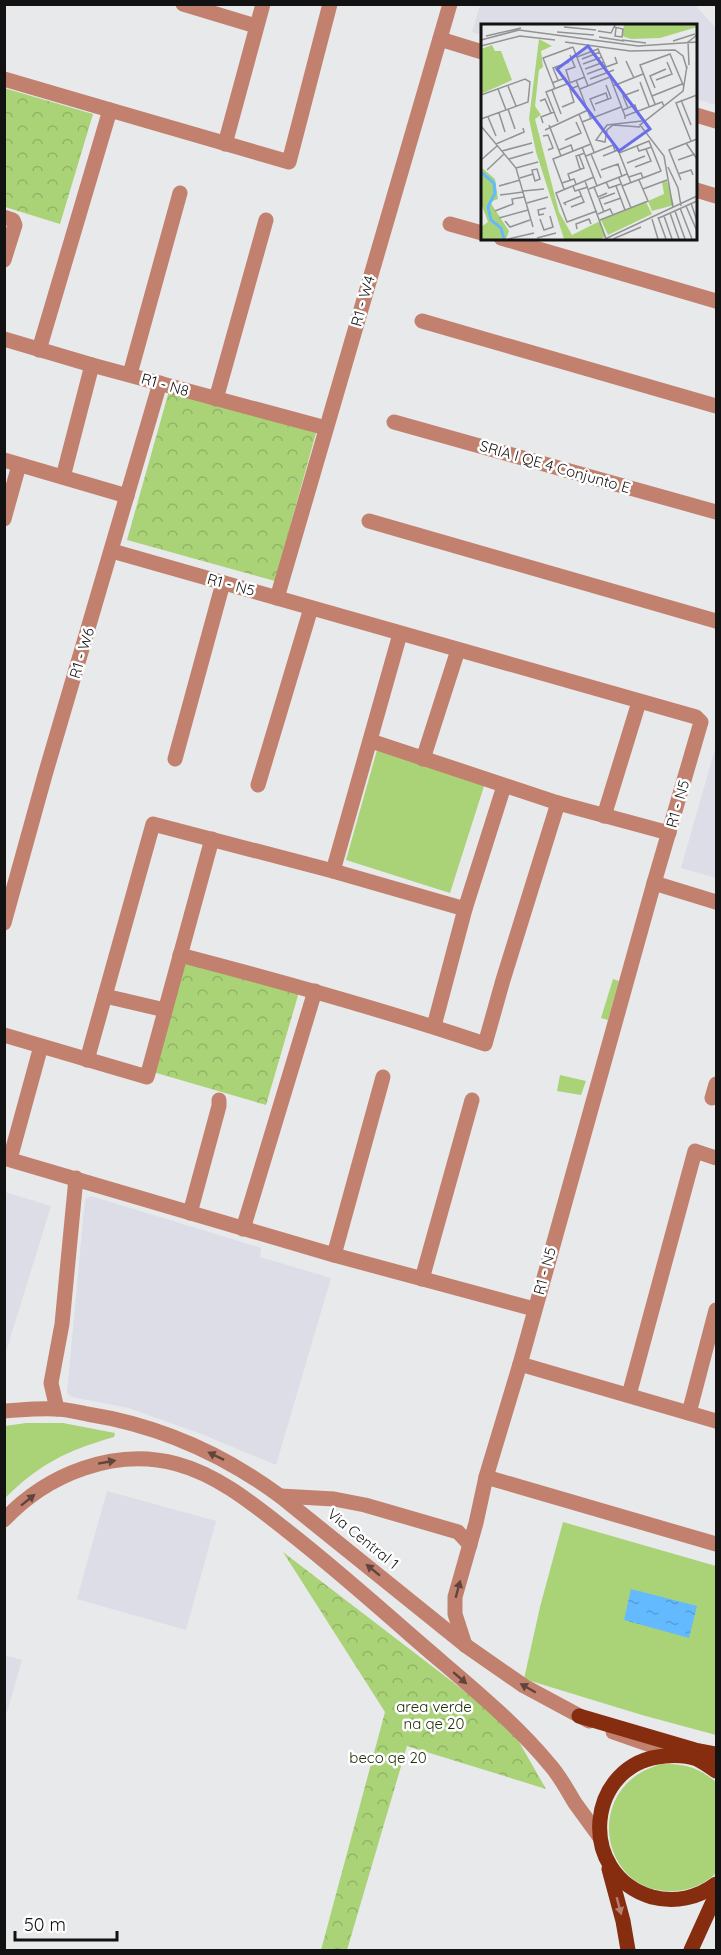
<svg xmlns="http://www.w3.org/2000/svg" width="721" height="1955" viewBox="0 0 721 1955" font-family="Quicksand,sans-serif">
	<defs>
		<pattern id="forest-crowns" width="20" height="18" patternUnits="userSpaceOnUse" patternTransform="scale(1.5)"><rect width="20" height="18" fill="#aad377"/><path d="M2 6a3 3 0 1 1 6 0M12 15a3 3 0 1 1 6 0" fill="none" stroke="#91b466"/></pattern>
		<pattern id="water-ripples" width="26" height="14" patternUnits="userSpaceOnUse" patternTransform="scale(1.5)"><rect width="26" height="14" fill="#63bafe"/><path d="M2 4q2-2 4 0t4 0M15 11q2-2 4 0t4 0" fill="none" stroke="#559fd9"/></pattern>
	</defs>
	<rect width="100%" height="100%" fill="#e8e9eb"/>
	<g fill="#dcdde7">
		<path d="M480,5h215l21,23v77l-20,-6v-73h-214v9l-10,-3z"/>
		<path d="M716,746v132l-35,-10z"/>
		<path d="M5,1192l46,14 -46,149 -1,-163z"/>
		<path d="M91,1196l170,52 -1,9 71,21 -55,187 -72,-30 -75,-27 -57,-11 -5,-4 18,-194z"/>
		<path d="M107,1491l109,30 -30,109 -109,-31z"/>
		<path d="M4,1655l18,5 -15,52 -3,-1z"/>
	</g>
	<g fill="#aad377">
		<path d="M377,750l108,33 -35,110 -104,-33z"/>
		<path d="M613,979l6,2 -11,39 -7,-2z"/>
		<path d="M560,1075l26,6 -5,14 -24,-4z"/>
		<path d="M26,1423h37l52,10 -1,4c-48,14 -73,26 -109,61v-72z"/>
		<path d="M563,1522l153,44v169l-74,-20 -118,-36 16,-72z"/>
		<path d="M662,1764c22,-1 38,4 54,18v91c-11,11 -25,17 -41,18 -75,5 -95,-106 -13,-127z"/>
	</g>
	<g fill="url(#forest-crowns)">
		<path d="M4,88l89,26 -33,110 -55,-17z"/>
		<path d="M169,391l147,42 -41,148 -148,-41z"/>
		<path d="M186,959l113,33 -33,113 -113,-33z"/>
		<path d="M283,1552l227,174 36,63 -139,-43 -60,204h-26l64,-238z"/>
	</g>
	<path fill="url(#water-ripples)" d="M631,1589l66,17 -8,32 -65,-18z"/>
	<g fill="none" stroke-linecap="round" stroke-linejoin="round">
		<g stroke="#c1816e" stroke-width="15">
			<path d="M183,4l73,22"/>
			<path d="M440,39l42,13"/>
			<path d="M4,79l106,31"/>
			<path d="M696,115l20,6"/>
			<path d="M225,144l38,-140"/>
			<path d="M696,190l20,6"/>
			<path d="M4,217l9,3 2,5 -11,35"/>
			<path d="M450,224l32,9"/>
			<path d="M501,238l215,63"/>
			<path d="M422,321l294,85"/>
			<path d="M4,339l88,26 234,63"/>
			<path d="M39,350l71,-240 179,52 41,-158"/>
			<path d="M130,374l50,-181"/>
			<path d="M216,399l50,-179"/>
			<path d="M394,422l322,90"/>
			<path d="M4,460l123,36"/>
			<path d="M63,477l29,-112"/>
			<path d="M4,519l15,-54"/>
			<path d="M369,521l347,100"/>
			<path d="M112,551l584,166 5,5 -47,161 -134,481 -34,113"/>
			<path d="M277,598l173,-594"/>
			<path d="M371,741l187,62 111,30"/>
			<path d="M175,759l48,-176"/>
			<path d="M423,759l35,-109"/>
			<path d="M258,785l53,-177"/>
			<path d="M604,816l35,-114"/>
			<path d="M333,871l67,-237"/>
			<path d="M654,883l62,19"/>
			<path d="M465,909l39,-123"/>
			<path d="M4,923l41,-148 115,-392"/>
			<path d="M180,955c103,27 205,55 305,89l18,-64 55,-177"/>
			<path d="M105,996l60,14"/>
			<path d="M4,1035l143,42 65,-238"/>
			<path d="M87,1060l66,-236 180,47 132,38 -31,117"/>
			<path d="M712,1098l4,-14"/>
			<path d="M4,1158l330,97 200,54"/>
			<path d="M10,1159l31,-113"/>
			<path d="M190,1213l29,-107v-6"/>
			<path d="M243,1229l72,-238"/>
			<path d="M334,1255l49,-178"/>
			<path d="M422,1279l50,-179"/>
			<path d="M520,1364l196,57"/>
			<path d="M629,1395l66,-244 21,7"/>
			<path d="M57,1409l-6,-26 11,-59 14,-146"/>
			<path d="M4,1411c17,-1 34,-3 51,-2 11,0 22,3 32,5 70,11 136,40 193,82l185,149 59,41 65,35"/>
			<path d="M689,1413l27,-103"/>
			<path d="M280,1496l54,3 31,6 93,27 12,13"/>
			<path d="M4,1520c43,-46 111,-73 173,-56 41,11 76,40 108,65 45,35 87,72 129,109 47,41 96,79 136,127 10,11 17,25 25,38 8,11 16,22 24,33"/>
			<path d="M465,1645l-10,-31v-17l21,-74 10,-46 230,67"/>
			<path d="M613,1732l66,23"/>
		</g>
		<g stroke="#862c0f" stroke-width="15">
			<path d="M579,1716l116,34 21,4"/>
			<path d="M716,1771c-6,-4 -12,-9 -19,-12 -11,-4 -21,-4 -32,-3 -79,6 -90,118 -13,141 23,6 46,1 64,-13"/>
			<path d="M609,1869l14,52 5,29"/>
			<path d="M691,1950l25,-55"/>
		</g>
	</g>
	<defs><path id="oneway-solid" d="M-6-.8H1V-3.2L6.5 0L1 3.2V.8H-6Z" transform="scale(1.5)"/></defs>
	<g fill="#61443c">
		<use href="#oneway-solid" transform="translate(216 1456) rotate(-154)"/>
		<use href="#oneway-solid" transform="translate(107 1462) rotate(-10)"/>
		<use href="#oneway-solid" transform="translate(28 1500) rotate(-39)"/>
		<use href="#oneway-solid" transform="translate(373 1570) rotate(-141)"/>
		<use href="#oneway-solid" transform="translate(458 1589) rotate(-75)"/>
		<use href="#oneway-solid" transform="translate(460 1678) rotate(41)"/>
		<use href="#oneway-solid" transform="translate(528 1688) rotate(-150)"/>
	</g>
	<use fill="#b6806f" href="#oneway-solid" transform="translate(619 1906) rotate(75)"/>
	<g text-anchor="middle" stroke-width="5" stroke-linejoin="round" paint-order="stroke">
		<g font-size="15" fill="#121213" stroke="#fff">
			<text transform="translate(363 301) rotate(-74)" y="5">R1 - W4</text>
			<text transform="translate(165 385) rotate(16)" y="5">R1 - N8</text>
			<text transform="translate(555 467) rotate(16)" y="5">SRIA I QE 4 Conjunto E</text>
			<text transform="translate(231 585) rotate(15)" y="5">R1 - N5</text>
			<text transform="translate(82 653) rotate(-73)" y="5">R1 - W6</text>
			<text transform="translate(678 804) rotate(-74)" y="5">R1 - N5</text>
			<text transform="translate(545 1271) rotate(-75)" y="5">R1 - N5</text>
			<text transform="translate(363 1539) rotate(39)" y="5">Via Central 1</text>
		</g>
		<g font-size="15" fill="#203008" stroke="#fff">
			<text x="434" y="1712">area verde<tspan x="434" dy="17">na qe 20</tspan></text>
			<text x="388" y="1763">beco qe 20</text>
		</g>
	</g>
	<g transform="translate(481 24)">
		<rect width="216" height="216" fill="#e8e9eb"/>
		<path d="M143,1h73v2l-37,11 -29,1 -9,-3zM58,15l13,7 -11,5 2,16 -4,3 -4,36 6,9 -6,4 24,93 13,23 28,-14 6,15 -5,3h-37l-28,-87 -7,-33zM11,21l3,6h6l11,29 -31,14v-45zM186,157l7,24 -22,6 -4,-10 16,-7 -2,-12zM165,178l6,12 -44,21 -7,-15z" fill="#aad377"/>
		<path d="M0,143l14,12 3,20 -8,3 19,29 -3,8h-25v-12l7,-5 -7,-19z" fill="#aad377"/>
		<path fill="none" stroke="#63bafe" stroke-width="3" d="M0,148l13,11 1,10 -7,14 3,13 10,8 3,11"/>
		<path fill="none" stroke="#929395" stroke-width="1.5" d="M83,3l32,3M133,3l9,2 -1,8 -7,-1 1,-8M117,7l13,2 4,-8M76,8l37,3M5,12l35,-8M118,13l25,4M0,16l38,-10 119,16 59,-4M141,16l24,3M192,17l22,-7M84,18l65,9 45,-1 8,6 4,13M0,22l39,-10 35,4M92,23l15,39M89,31l5,12 -9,3 4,13M96,33l21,-8 8,18M101,35l18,-7M145,37l8,17M102,40l19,-7M208,41l-1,-23 9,-7M104,45l19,-7M106,50l30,-11 -2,-6M109,55l24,-9M77,56l-5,-12 16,-6M95,56l15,39M175,56l16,-6 -5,-12M159,58l9,24M71,59l13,-5 2,6M27,62l8,20M132,62l30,-12M174,64l-5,-12 16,-7M17,65l8,21M74,65l-12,-31 30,-11M99,65l30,-12 15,39M71,66l9,24M0,71l44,-16 5,3 -2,20 -47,17M171,72l30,-12M200,76l10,25M59,77l5,-2 6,14M114,80l16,-6 -5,-13M174,80l-15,-39 30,-11 14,33M81,83l12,-5 -4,-13 8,-3M147,84l-5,-12 16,-6M27,85l7,20M142,86l12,-5 2,6M114,87l-5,-12 16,-6 2,6M18,89l6,19M98,90l15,38M7,93l8,19M144,95v-3l37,-14 2,4M77,98l-12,-30 39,-15M101,98l39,-15M62,99l-2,-6 13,-5M68,101l12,31M0,102l35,42 17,59M159,103l-27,-2 -6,5 -2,12 -9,-2 11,-15 35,-4M64,106l43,-20M62,112l5,-1 5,13 -5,2M84,116l16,-7 -5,-11M210,117l-15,-38 21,-8M205,119l11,16M15,120l28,-12 -1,-4M156,122l2,5 13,-4M101,123l15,39M78,126l12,-5 2,6M21,127l30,-8M138,129l30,-12 12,30 -39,15M110,130l10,24M105,132l27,-11 2,6M122,132l15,-6 13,33M28,135l24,-7M0,136l16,-14M197,136l17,-6M146,139l18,-7M154,143l16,-6 -5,-12M187,143l10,21 3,18M35,144l22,-6M99,145l-4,-13 9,-3M6,146l17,-16M120,146l17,-6 4,13M197,150l13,-4 2,5M113,153l-38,16 11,29 30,-11M148,153l12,-4 2,5M39,154l13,-4 2,7 5,-2 -3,-10 -5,1 1,4M138,154l12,30M89,156l-2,-6 16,-6 -5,-13M200,156l-12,-30 28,-11M104,157l21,58M125,158l3,6 12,-4M81,159l12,-4 2,5M18,162l21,-6M92,162l2,5 13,-4M135,162l9,24M113,163l4,10 9,-4M83,165l-11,-30 38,-15M108,165l38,-15M162,165l24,-9M42,167l21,-2M19,171l23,-3M46,179l21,-6M210,179l6,18M123,180l17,-6M85,181l-2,-2 17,-7M205,182l11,25M90,183l13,-5 -5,-12M192,184l-9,-52 -24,-31 43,-34 4,-25M199,184l12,31M14,187l18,-7 -1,-5 12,-2M194,187l10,28M123,188l-5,-13 16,-6M189,189l9,26M63,190l-5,1 -1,-5 8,-2M117,190l12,-5 3,6M183,192l8,23M177,193l8,22M18,194l29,-8M178,194l38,-17M59,195l4,11 9,-3 -3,-11M171,195l6,20M119,196l48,-19 -9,-21M24,197l5,6 20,-7M96,205l-1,-5 13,-5 2,5M56,214l19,-5M27,215l26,-6M124,215l92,-43M132,215l28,-12"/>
		<path fill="#6b6ee8" fill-opacity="0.15" stroke="#6b6ee8" stroke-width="3" d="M107,22l62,83 -31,22 -62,-82z"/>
		<rect width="216" height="216" fill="none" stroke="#121213" stroke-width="3"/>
	</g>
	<rect width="721" height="1955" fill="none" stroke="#121213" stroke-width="12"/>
	<path d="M15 1931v9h102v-9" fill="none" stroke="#121213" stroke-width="3"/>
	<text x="24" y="1931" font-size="18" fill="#121213" stroke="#ffffff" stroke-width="4.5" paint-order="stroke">50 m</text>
</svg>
